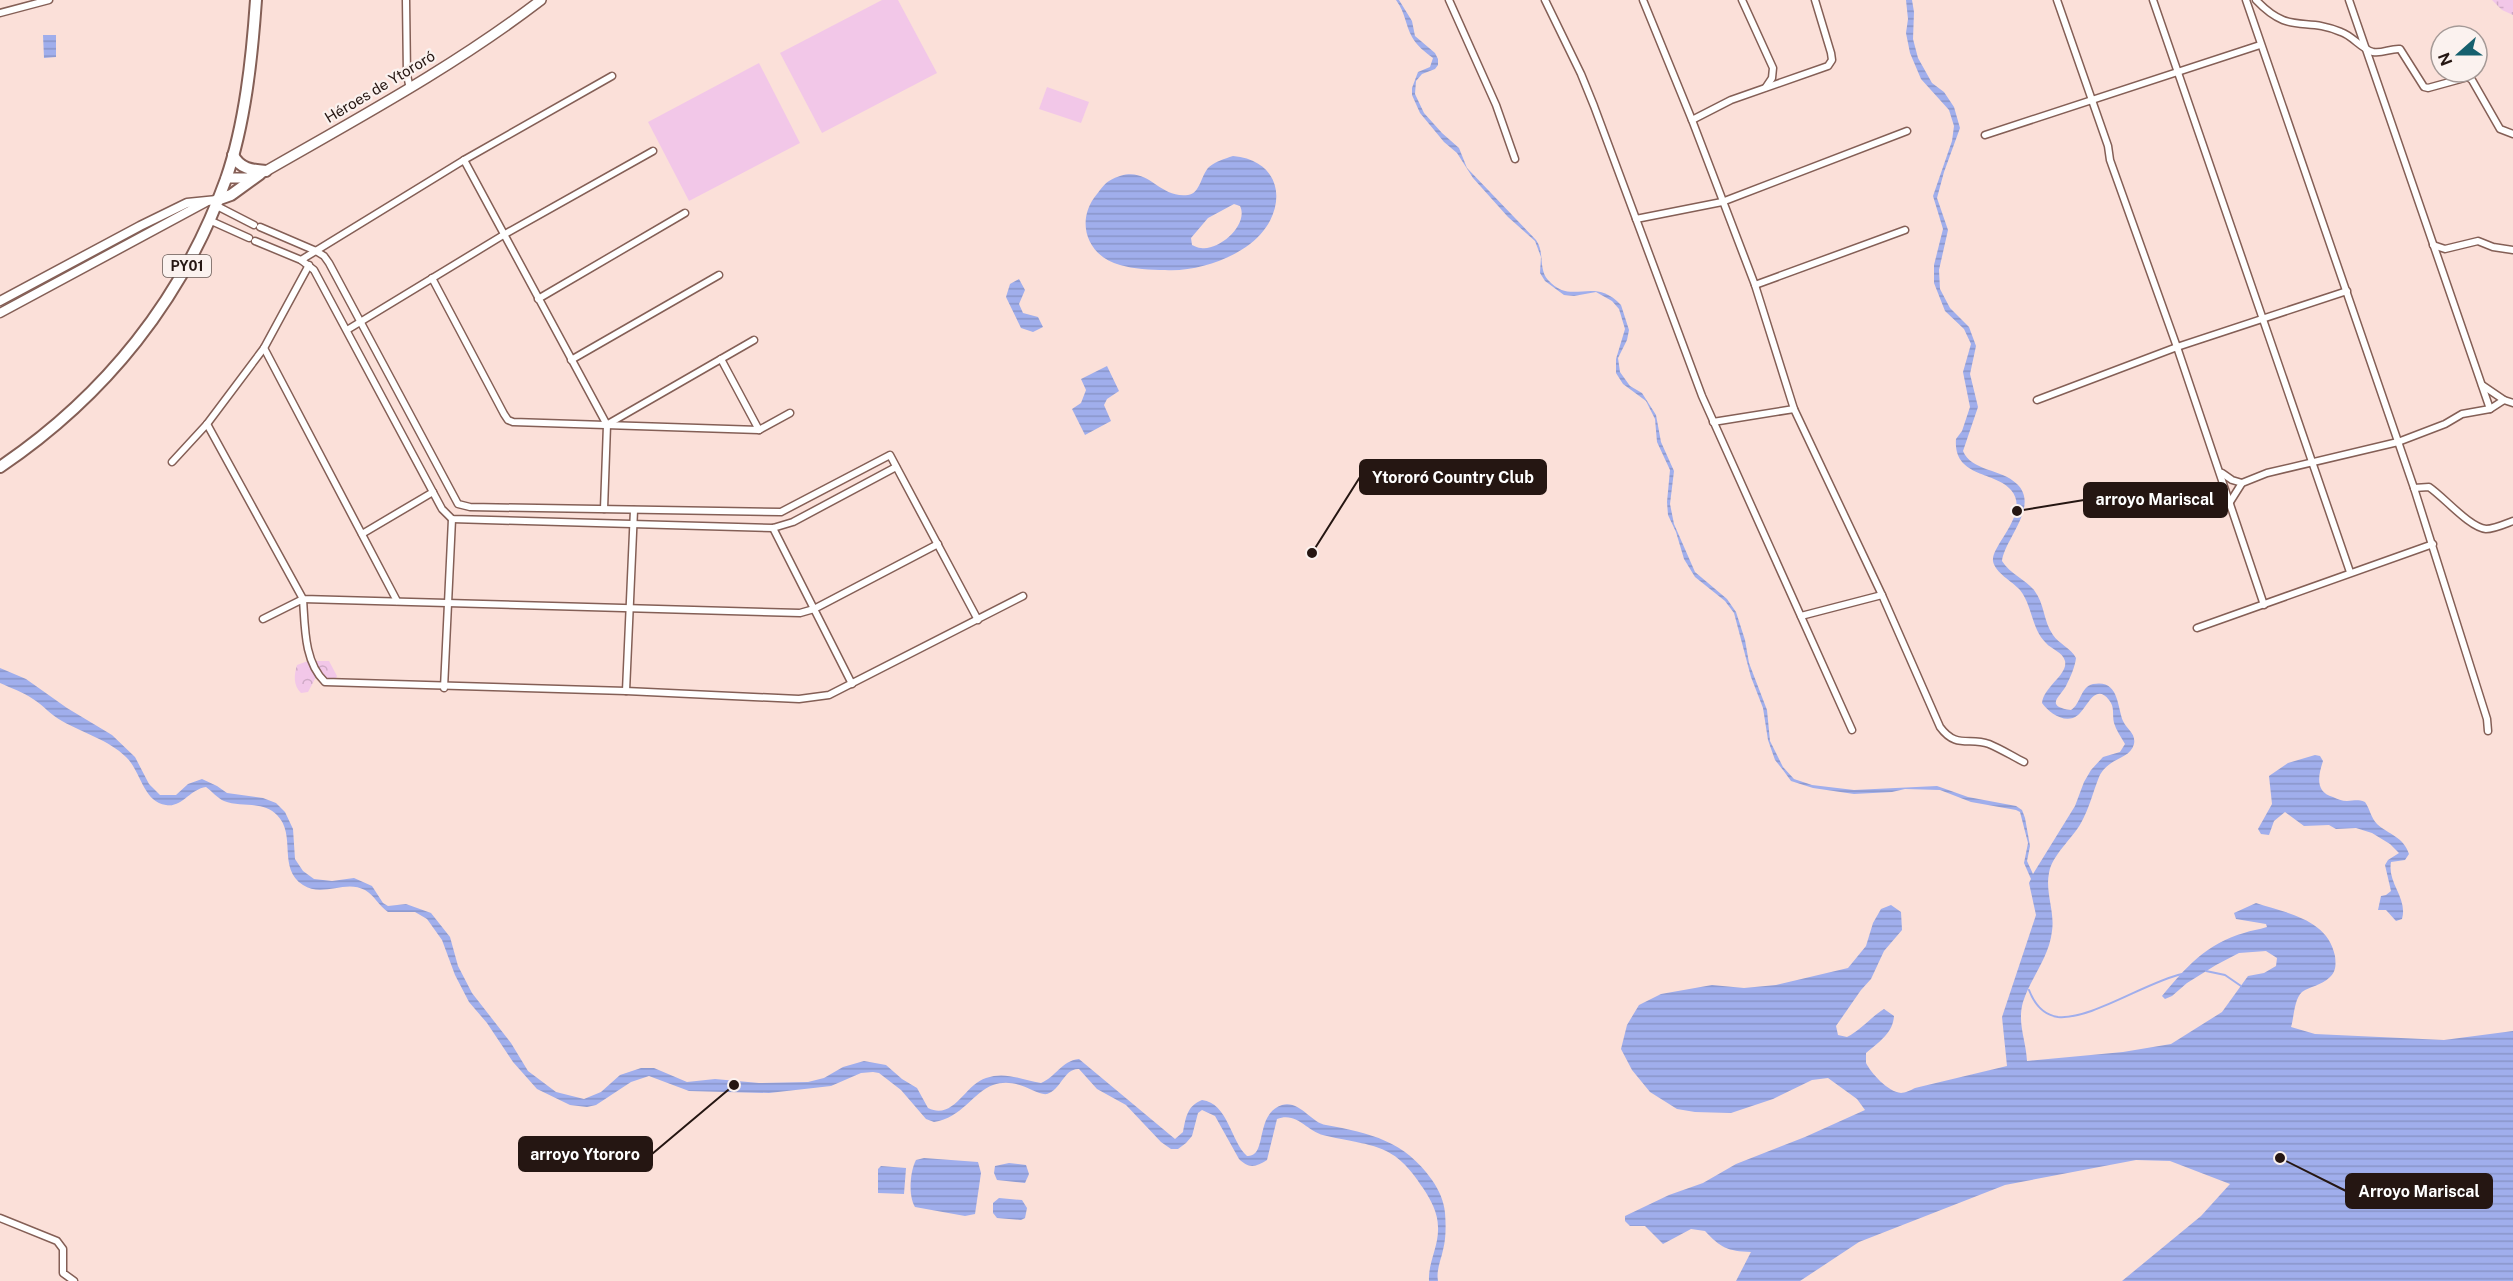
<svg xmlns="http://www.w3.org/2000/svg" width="2513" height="1281" viewBox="0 0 2513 1281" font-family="'Public Sans',sans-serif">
	<defs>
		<pattern id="forest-crowns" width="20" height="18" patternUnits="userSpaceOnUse" patternTransform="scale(1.5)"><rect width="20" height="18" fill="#f2c7e8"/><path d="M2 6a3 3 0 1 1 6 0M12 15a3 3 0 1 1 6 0" fill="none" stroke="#cfaac6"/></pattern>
		<pattern id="wetland-marsh" width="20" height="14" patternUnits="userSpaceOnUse" patternTransform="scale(1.5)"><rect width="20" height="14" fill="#f2c7e8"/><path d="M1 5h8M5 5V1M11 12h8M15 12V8" fill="none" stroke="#cfaac6"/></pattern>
		<pattern id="water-rules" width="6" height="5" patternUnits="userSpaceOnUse" patternTransform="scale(1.5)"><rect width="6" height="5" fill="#a0aeec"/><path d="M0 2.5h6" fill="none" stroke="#8a95c9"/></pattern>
	</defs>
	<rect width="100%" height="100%" fill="#fbe0d9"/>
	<g fill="#f2c7e8">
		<path d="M882,0h16l39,73 -115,60 -42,-80z"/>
		<path d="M759,63l41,80 -111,58 -41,-79z"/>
		<path d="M1047,87l42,15 -8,21 -42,-14z"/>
	</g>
	<path fill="url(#forest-crowns)" d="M329,661l8,15 -4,10 -10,-1 -7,-8 -8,15 -7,1c-8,-8 -7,-18 -4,-28l11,-4z"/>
	<path fill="url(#wetland-marsh)" d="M2492,0h21v15l-11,-5z"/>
	<g fill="url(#water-rules)" fill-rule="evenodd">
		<path d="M1396,0h3l13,21 3,15 20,17 3,6v6l-3,4 -13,5 -6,7 -1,13 9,19 18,20 17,15 8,20 69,72c9,12 2,29 12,40 24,27 45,-5 73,25l8,25 -2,10 -9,18 2,14 10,14 12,7 14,22 5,27 13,29 -4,33 4,20 21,48 32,27 9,13 9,28 4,23 18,47 3,31 13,26 11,12 18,6 42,5 83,-4 31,11 48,9 6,4 3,8 5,28 -3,15 6,13 42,-68 9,-24 7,-12 12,-13 17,-5 5,-8c-4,-7 -9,-14 -11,-21 -2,-9 1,-16 -5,-23 -14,-18 -22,8 -31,15 -12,10 -29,-2 -36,-12 2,-17 26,-28 23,-42 -2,-9 -14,-12 -19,-18 -15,-15 -13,-36 -26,-53 -8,-9 -25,-17 -27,-29 -2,-16 38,-48 18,-71 -16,-19 -58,-12 -55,-51l6,-8 8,-24 -7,-35 8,-28 -7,-15 -19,-18 -11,-28v-18l9,-36 -10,-33 19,-55 2,-15 -5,-16 -28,-31 -11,-26 -4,-20 2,-14 -2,-19h6l2,12 -1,27 5,19 14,25 12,9 10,15 6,21 -16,44 -7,26 11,32 -9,40 1,19 10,19 19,19 7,19 -6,28 8,33 -15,44c8,20 39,18 54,33 23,22 -13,56 -15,77 8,13 23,18 32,29 11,14 9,31 19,45 6,9 18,13 23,23 -1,9 -6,20 -10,28 -6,11 -22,20 5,24 10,-6 9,-23 22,-26 26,-5 24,22 30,37 4,9 13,12 11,23 -4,16 -26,13 -35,33 -6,15 -10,32 -18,46 -9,16 -29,32 -32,50 -4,19 6,39 3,58 -3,27 -21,46 -29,71 -6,21 3,38 4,59l96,-9 48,-8 51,-32 26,-36 16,-3 12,-7 1,-8 -11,-7 -27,2 -23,12 -29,18 -15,13 -7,3 -3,-3c23,-28 45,-53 82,-63 7,-3 15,-3 23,-6l-1,-3 -30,-5 -2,-6 22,-10c30,10 72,16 79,53 1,9 1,15 -5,21 -9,9 -20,9 -28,15 -8,7 -8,26 -11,35l24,7 129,6 69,-9v250h-391l79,-65 29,-32 -60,-23 -34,-1 -131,25 -146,57 -59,39h-64l15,-29c-24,-1 -30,-4 -46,-21l-14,-2 -28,15 -18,-18h-15l-5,-5v-5l44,-21 34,-12 33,-19 69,-27 60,-27 -8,-11 -29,-21 -16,2 -39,19 -42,14 -36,-1 -18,-3 -27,-17 -18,-22 -11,-21 6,-24 12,-20 22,-11 51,-9 32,3 32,-3 72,-17 18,-22 7,-23 8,-14 10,-4 10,7 1,18 -18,21 -13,28 -10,11 -25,36 2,9 9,2c14,-7 24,-20 37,-28l10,7c-1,17 -15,26 -28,37v10c5,10 22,29 35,30 4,0 10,-3 14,-5l92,-22 -5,-49 34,-102 -7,-32 2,-4 -7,-16 4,-20 -8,-31 -4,-2 -45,-8 -31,-12 -35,-1 -13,3 -38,2 -41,-6 -22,-7 -8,-11 -8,-10 -7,-20 -5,-32 -12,-31 -17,-64 -9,-12 -30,-24 -11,-18 -8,-27 -8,-17 -1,-13 3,-32 -13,-28 -2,-23 -9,-18 -23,-17 -7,-11v-14l9,-30 -6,-20 -7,-8 -16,-9 -22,4 -10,-1 -19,-14 -5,-8 1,-16 -6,-16 -27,-24 -35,-39 -16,-25 -13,-11 -24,-29 -8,-18v-7l6,-16 12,-5 3,-9c-8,-6 -16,-12 -21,-21 -7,-13 -6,-23 -16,-37z"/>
		<path d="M56,35v22l-12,1 -1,-23z"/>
		<path d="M1233,156c54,5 55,59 17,88 -22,17 -57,28 -85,26 -14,0 -32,-1 -45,-5 -34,-9 -45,-45 -23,-71 3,-4 7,-10 12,-13 39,-22 46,18 79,14 12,-1 13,-20 21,-28 7,-6 15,-8 24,-11zM1234,204l6,2c9,18 -20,45 -39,42 -3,0 -6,-2 -9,-3l-1,-7 17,-20z"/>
		<path d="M1019,279l6,11 -6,14 4,9 15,4 5,10 -10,5 -12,-4 -15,-31 4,-13z"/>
		<path d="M1107,366l12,25 -12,8 -3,6 7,16 -26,14 -13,-26 9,-6 5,-13 -5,-11z"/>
		<path d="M0,668l26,11 41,29 45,27 23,22 14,27 11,11h16l12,-11 14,-5 15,7 10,7 36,5 13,5 9,9 8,17 2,30 8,12 11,8 18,2 22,-3 18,8 11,17 5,3 18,-2 25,9 19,24 8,29 14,27 39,50 17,28 28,21 28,7 17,-7 19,-17 21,-7h13l33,14 28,-3 44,4 49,-1 16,-4 19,-11 21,-6 22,4 16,14 15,9 11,20c26,13 37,-24 58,-30 20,-7 35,2 55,5 15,-6 20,-22 38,-24l96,80 8,-7c3,-15 4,-26 19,-32 26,3 29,42 45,56 21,2 7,-42 35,-51 18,-5 29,18 44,20 44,8 79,16 106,55 7,10 12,21 13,33 1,12 1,26 -2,37 -2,10 -7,20 -5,31h-9c-1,-19 10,-35 9,-54 0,-14 -7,-27 -15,-39 -29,-45 -47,-41 -96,-52 -20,-3 -29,-25 -50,-17l-10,41c-11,7 -18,9 -28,-1l-24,-43 -13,-6 -4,3 -6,23 -6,7 -8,6h-7l-10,-7 -35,-37 -29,-16 -18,-20c-15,-1 -18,21 -32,25 -11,2 -30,-18 -54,-9 -20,7 -31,33 -59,37l-8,-3 -25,-29 -22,-17 -6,-1 -12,1 -30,13 -62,7 -80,-2 -40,-15 -18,6 -35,23 -9,2 -17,-2 -33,-16 -24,-27 -26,-39 -18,-21 -14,-27 -13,-35 -15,-21 -12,-7h-27c-9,-6 -14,-17 -23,-22 -20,-11 -42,8 -62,-5 -26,-17 -6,-50 -26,-70 -14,-15 -36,-7 -53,-14 -7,-3 -12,-10 -18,-14 -16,2 -24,21 -40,18 -23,-3 -25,-34 -40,-48 -17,-17 -43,-24 -64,-36 -10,-5 -19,-16 -29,-22 -10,-7 -22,-11 -33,-16z"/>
		<path d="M2315,755l5,1 3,5c-5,15 -8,31 10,36 4,2 9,4 14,4 7,0 10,-2 18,1 5,7 6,16 12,22 12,11 26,12 32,30l-4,6 -14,2c-4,21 17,36 11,57l-6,2 -10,-11h-8l3,-14 5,-1 5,-4 -6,-26 3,-5 11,-7 -9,-9 -18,-11 -16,-5 -20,1 -7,-4 -25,1 -19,-14 -11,9 -5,14 -8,-1 -3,-5 14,-25 -3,-28 19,-13z"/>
		<path d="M924,1158l54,4 3,11 -6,41 -10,2 -50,-9c-7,-11 -5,-36 1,-47z"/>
		<path d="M1009,1163l17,2 3,9 -4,9 -28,-3 -3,-7 1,-7z"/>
		<path d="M881,1166l25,2 -2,26 -26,-1v-24z"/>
		<path d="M999,1198l23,2 5,8 -2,10 -4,2 -24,-2 -4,-5v-10z"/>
	</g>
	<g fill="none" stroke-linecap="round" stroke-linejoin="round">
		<g stroke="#a0aeec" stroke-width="2">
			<path d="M2206,971l19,4 16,11"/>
			<path d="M2029,990c5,13 14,25 29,27 33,3 88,-35 124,-43"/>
		</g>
		<g stroke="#845f56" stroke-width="9">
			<g id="minor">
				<path d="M406,0l1,75 3,14"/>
				<path d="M1449,0l47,105 19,54"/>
				<path d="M1545,0l36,74 13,32 108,290 150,334"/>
				<path d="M1643,0l49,120 63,165 39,124 88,186 58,132c16,22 29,10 49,17 12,5 23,12 35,18"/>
				<path d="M1742,0l31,68 -1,10 -6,9"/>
				<path d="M2057,0l51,146 2,14 67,187 87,258"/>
				<path d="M2153,0l197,572"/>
				<path d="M2246,0l168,488 73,231 1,12"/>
				<path d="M2256,0c34,36 48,16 85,32 12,4 20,17 32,20 9,2 18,-4 27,-3l24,38 4,1 40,-11 4,3 28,49 13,5"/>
				<path d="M2349,0l141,409"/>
				<path d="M0,13l49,-13"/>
				<path d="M1692,120l39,-20 97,-34 4,-6 -1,-7 -16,-53"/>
				<path d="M1985,135l275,-90"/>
				<path d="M464,160l143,265 -3,84"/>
				<path d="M215,205l39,20"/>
				<path d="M1636,219l86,-17 185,-71"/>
				<path d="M209,220l40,18"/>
				<path d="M260,227l56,24 8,5 5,7 129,241 12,3 311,5 109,-57 88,165"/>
				<path d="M255,241l46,19 13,10 128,239 10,10 321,9 20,-6 103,-55"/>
				<path d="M2433,245l12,4 33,-8 15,6 20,3"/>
				<path d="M301,260l163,-100 148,-84"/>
				<path d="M432,278l72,136 4,6 5,2 246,8 31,-17"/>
				<path d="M1755,285l150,-55"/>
				<path d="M538,299l147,-86"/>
				<path d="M347,330l158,-96 148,-83"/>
				<path d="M264,348l133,253"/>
				<path d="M721,359l38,71"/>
				<path d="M571,360l148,-85"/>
				<path d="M2482,385l22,15"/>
				<path d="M2037,400l140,-53 170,-56"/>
				<path d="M1713,422l81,-13"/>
				<path d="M207,424l96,175 497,14 14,-4 124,-65"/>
				<path d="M608,424l146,-84"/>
				<path d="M172,462l35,-38 57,-76 45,-83"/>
				<path d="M2222,473l10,7 10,3"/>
				<path d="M2414,488l15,-1c16,11 40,40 57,42 8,0 19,-5 27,-8"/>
				<path d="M2230,502l12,-19 25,-10 131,-31 47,-18 17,-10 28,-5 14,-9 9,3"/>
				<path d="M773,528l79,156"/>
				<path d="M362,534l71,-42"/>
				<path d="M1801,616l81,-21"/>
				<path d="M263,619l40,-20c2,28 1,63 22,83l301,9 173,8 30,-4 194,-99"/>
				<path d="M2197,628l236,-84"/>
				<path d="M444,688l8,-169"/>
				<path d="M626,691l8,-181"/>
				<path d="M0,1218l57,23 6,8v24l11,8"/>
			</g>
		</g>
		<g stroke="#845f56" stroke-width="11">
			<g id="tertiary">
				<path d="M0,301l140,-75 47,-23 30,-3"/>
				<path d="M0,313l206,-111"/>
			</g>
		</g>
		<g stroke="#845f56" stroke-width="12">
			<path id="secondary" d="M226,178h21l19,-7c94,-54 189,-105 275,-171"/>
		</g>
		<g stroke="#845f56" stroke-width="14">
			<g id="trunk">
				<path d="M233,155c7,14 19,15 33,16"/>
				<path d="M217,200l14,-5 29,-21"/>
				<path d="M0,467c105,-71 183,-168 226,-288 19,-55 26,-121 30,-179"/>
			</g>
		</g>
		<use href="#minor" stroke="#fff" stroke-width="6"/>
		<use href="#tertiary" stroke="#fff" stroke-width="8"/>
		<use href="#secondary" stroke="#fff" stroke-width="9"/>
		<use href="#trunk" stroke="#fff" stroke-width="10"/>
	</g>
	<g text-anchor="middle" stroke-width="4.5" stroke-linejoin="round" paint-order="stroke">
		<rect fill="#fbf2ef" stroke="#655854" stroke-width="1.5" x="163" y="255" width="48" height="22" rx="4.5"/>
		<g font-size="14" font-weight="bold" fill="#251612">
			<text x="187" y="271">PY01</text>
		</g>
		<g font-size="15" fill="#251612" stroke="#fbf2ef">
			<text transform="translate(380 87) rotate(-31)" y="5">Héroes de Ytororó</text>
		</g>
	</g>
	<path fill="none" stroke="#251612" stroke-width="2" d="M1312 553L1360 477M2017 511L2084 500M734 1085L652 1154M2280 1158L2346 1191"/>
	<g fill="#251612" stroke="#fbf2ef" stroke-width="2">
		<circle cx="1312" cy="553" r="6"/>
		<circle cx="2017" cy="511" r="6"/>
		<circle cx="734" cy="1085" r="6"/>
		<circle cx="2280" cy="1158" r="6"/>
	</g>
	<g fill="#251612" stroke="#251612" stroke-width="2">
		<rect x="1360" y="460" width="186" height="34" rx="6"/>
		<rect x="2084" y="483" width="143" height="34" rx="6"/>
		<rect x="519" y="1137" width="133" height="34" rx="6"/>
		<rect x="2346" y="1174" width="146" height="34" rx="6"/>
	</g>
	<g font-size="16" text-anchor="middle" font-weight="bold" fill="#fff">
		<text x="1453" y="483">Ytororó Country Club</text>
		<text x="2155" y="505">arroyo Mariscal</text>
		<text x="585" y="1160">arroyo Ytororo</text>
		<text x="2419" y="1197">Arroyo Mariscal</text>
	</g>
	<g transform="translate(2459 54) rotate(249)"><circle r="28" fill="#fbf2ef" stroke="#a59a97" stroke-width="1.5"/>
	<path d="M0-4.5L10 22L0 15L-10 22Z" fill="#16606e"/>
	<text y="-9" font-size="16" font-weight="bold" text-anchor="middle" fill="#251612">N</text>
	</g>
</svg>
